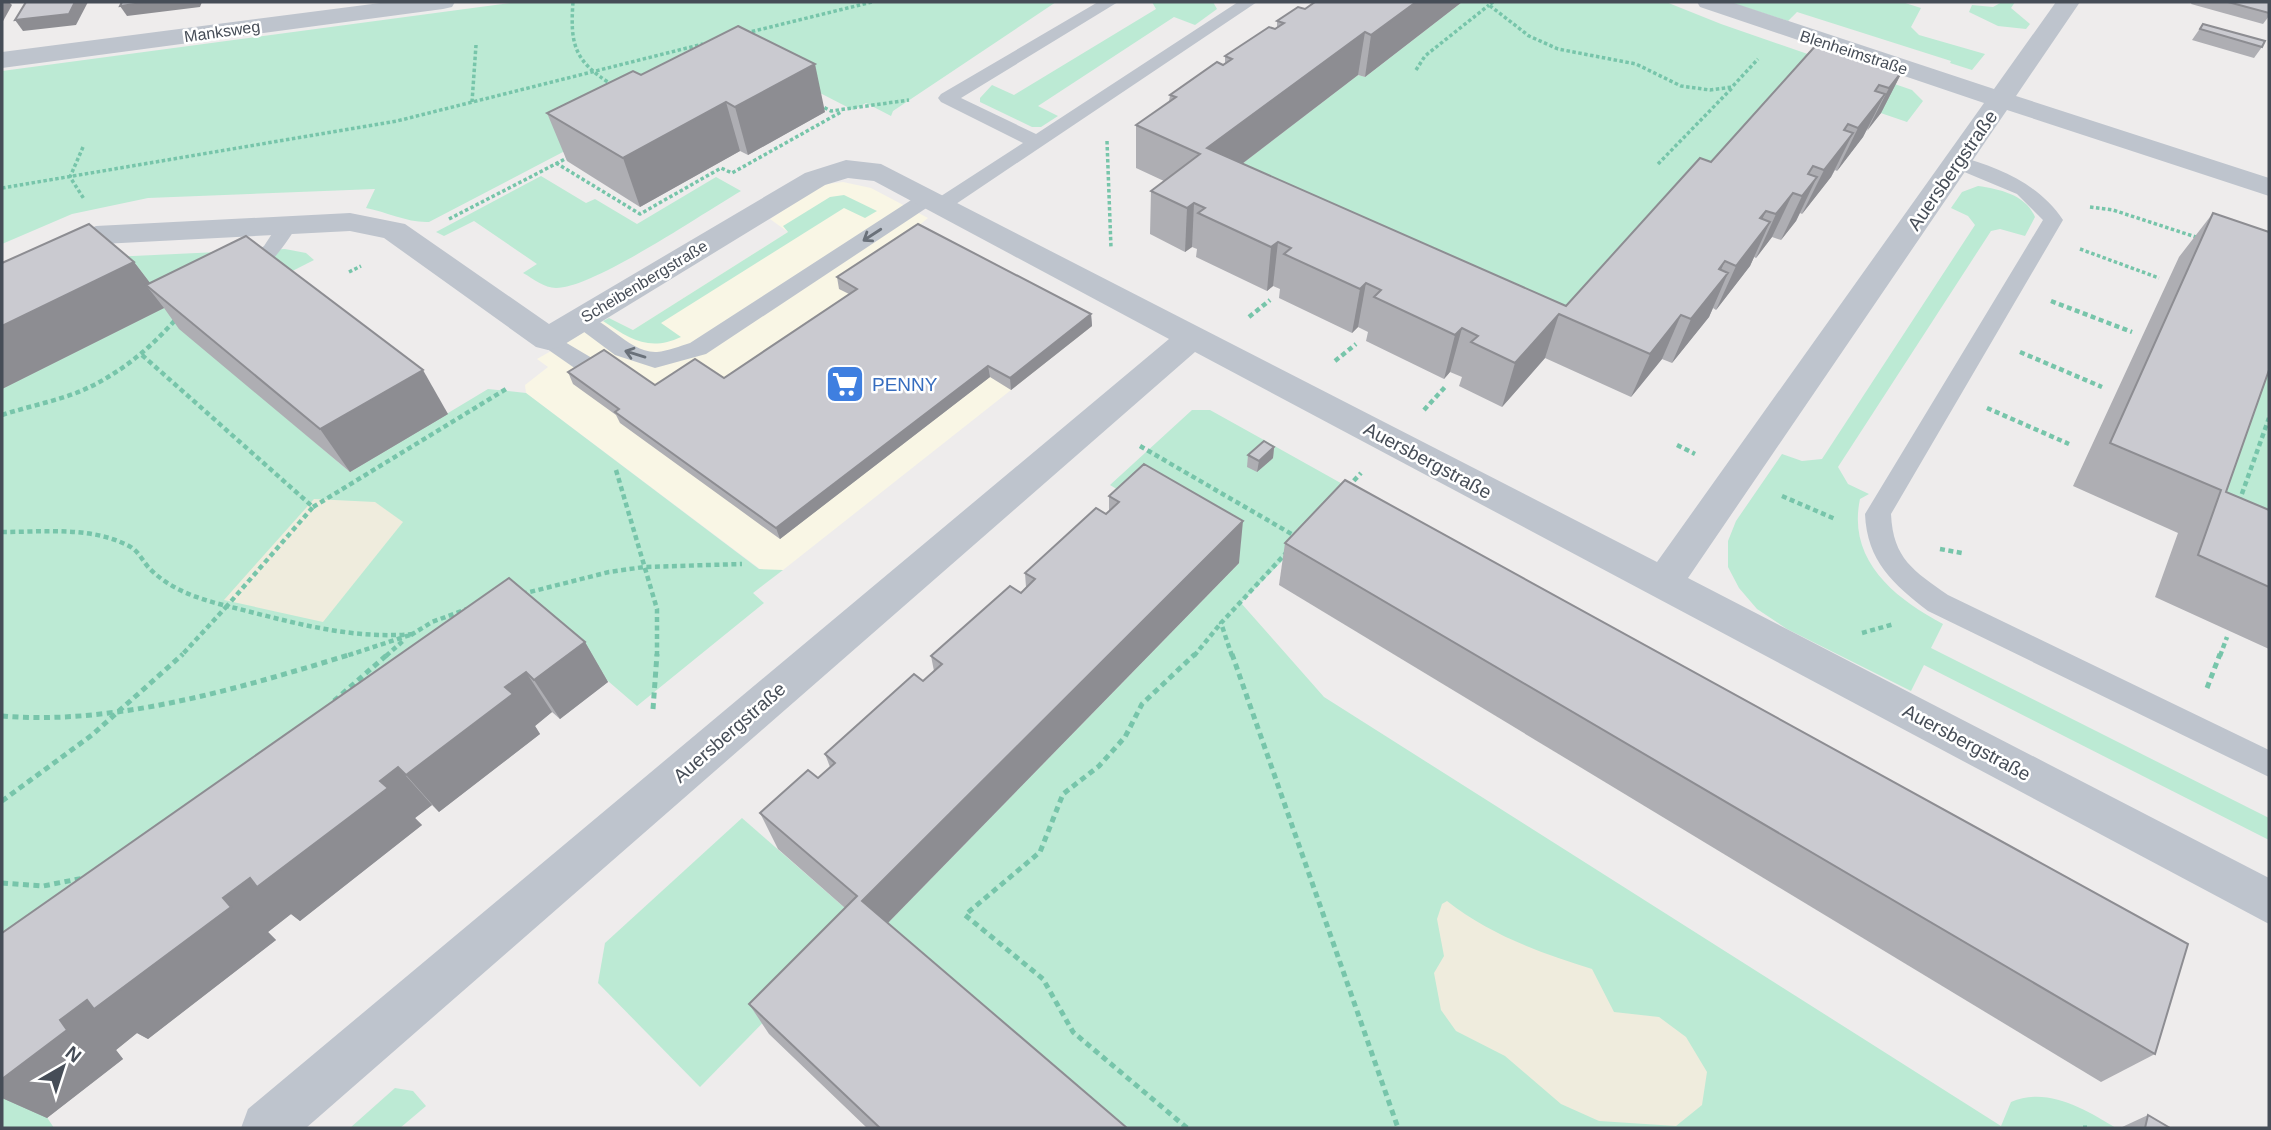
<svg xmlns="http://www.w3.org/2000/svg" width="2271" height="1130" viewBox="0 0 2271 1130" font-family="Helvetica,sans-serif">
	<rect width="100%" height="100%" fill="#eeecec"/>
	<path fill="#f9f6e5" d="M843,182l28,6 57,30 -16,13 180,95 -309,244 -19,2 -238,-179 -1,-8 23,-18 -11,-8 72,-41 24,12 155,-98 -18,-13 43,-28 14,-7z"/>
	<g fill="#bcead4">
		<path d="M518,2h538l-163,109 -2,5 -25,-13 -13,7 -95,-49 -25,2 -304,159c-21,1 -42,-10 -63,-14l9,-19 -227,9 -76,16 -70,30v-173z"/>
		<path d="M1152,2h61l4,7 -22,16 -21,-8 -136,89 20,10 -17,11h-9l-52,-25v-4l12,-13 22,10 142,-86z"/>
		<path d="M1462,2h204l55,22 191,66 11,11 -16,21 -108,-37 -248,265 -346,-158 153,-117 7,2z"/>
		<path d="M1729,2h173l19,6 -10,19 8,8 66,19 -13,16 -22,-7 1,-2 -154,-49 -9,9z"/>
		<path d="M2002,2h13l-4,6 19,16 -4,5 -28,-3 -29,-14 3,-7 21,2z"/>
		<path d="M541,176l45,27 9,-4 42,25 79,-47 25,14c-38,22 -147,97 -185,97 -12,0 -22,-9 -33,-15l14,-9 -63,-43 -30,15 -8,-4z"/>
		<path d="M1978,186c22,3 48,9 57,31l-10,19 -25,-7 -9,2 -153,236 10,17 21,10 -9,5c-13,61 34,99 83,125l-12,24 338,170v22l-345,-175 -13,26 -124,-62 -30,-20 -18,-21 -11,-21v-26l8,-20 46,-67 20,7 20,-2 153,-234 -7,-9 -17,-8 11,-16z"/>
		<path d="M844,195l33,16 -12,7 -21,-10 -183,115 20,14c-32,15 -51,2 -78,-16l6,-3 24,12 155,-98 -5,-6 47,-29z"/>
		<path d="M285,249l21,4 8,7 -134,68 170,144 138,-83 38,4 233,176 24,1 -30,23 11,10 -127,103 -101,-87 -534,388v-618l109,-132z"/>
		<path d="M2269,304v268l-86,-37z"/>
		<path d="M1192,410h18l154,86 -21,3 -102,104 83,94 677,429 10,-24c37,-16 75,8 105,26h-1018l-222,-193 363,-372 -129,-78z"/>
		<path d="M742,818l119,104 -161,165 -102,-104 7,-40z"/>
		<path d="M2,1049l52,79h-52z"/>
		<path d="M395,1088l18,3 13,15 -26,22h-50z"/>
	</g>
	<g fill="#efecdd">
		<path d="M314,499l61,3 28,20 -80,100 -99,-22z"/>
		<path d="M1447,901c43,34 94,52 145,68l22,43 45,5 27,20 21,35 -5,33 -26,21 -77,-5 -38,-17 -56,-48 -49,-25 -15,-21 -7,-37 10,-17 -7,-37 5,-15z"/>
	</g>
	<g fill="none" stroke-linecap="round" stroke-linejoin="round">
		<g stroke="#77c5aa" stroke-width="3.5" stroke-dasharray="3.5 2.5" stroke-linecap="butt">
			<path d="M573,2c-3,42 1,59 38,82"/>
			<path d="M1493,2l-4,3 40,31 29,13 78,15 45,22 29,4 22,-3 26,-28"/>
			<path d="M746,33l126,-31"/>
			<path d="M1416,70l9,-14 64,-51"/>
			<path d="M472,102l4,-57"/>
			<path d="M819,105l12,6 78,-11"/>
			<path d="M1107,141l4,107"/>
			<path d="M83,147l-13,30 14,22"/>
			<path d="M556,163l84,51 81,-46 11,5 109,-61"/>
			<path d="M1658,164l74,-76"/>
			<path d="M2,188l395,-67 306,-77"/>
			<path d="M2090,207l23,3 86,28"/>
			<path d="M449,219l120,-62"/>
			<path d="M2080,249l79,29"/>
			<path d="M349,272l12,-6"/>
		</g>
		<g stroke="#77c5aa" stroke-width="4.5" stroke-dasharray="5 3.5" stroke-linecap="butt">
			<path d="M2051,301l81,31"/>
			<path d="M1249,317l21,-17"/>
			<path d="M2020,352l82,35"/>
			<path d="M142,355l171,152 -86,99c61,15 122,34 186,28l-67,22"/>
			<path d="M1335,361l21,-17"/>
			<path d="M1987,408l82,36"/>
			<path d="M1424,410l21,-23"/>
			<path d="M2,415c24,-8 50,-13 74,-22 40,-16 73,-43 101,-75"/>
			<path d="M1677,445l18,9"/>
			<path d="M1140,446l155,90"/>
			<path d="M616,470l41,139v47"/>
			<path d="M1348,487l13,-14"/>
			<path d="M1782,496l53,23"/>
			<path d="M2239,502l30,-84"/>
			<path d="M313,507l193,-118"/>
			<path d="M2,532c41,0 89,-6 127,14 10,5 14,16 21,23 21,21 49,30 77,37l-46,50"/>
			<path d="M1940,549l22,4"/>
			<path d="M522,594l87,-22 35,-5 98,-3"/>
			<path d="M1862,633l32,-9"/>
			<path d="M411,635l21,-13 35,-13"/>
			<path d="M386,656l18,-16"/>
			<path d="M1194,656l27,-33"/>
			<path d="M1232,656l-11,-33 66,-71"/>
			<path d="M2220,656l7,-19"/>
		</g>
		<g stroke="#77c5aa" stroke-width="5" stroke-dasharray="6 4.5" stroke-linecap="butt">
			<path d="M1232,654l166,474"/>
			<path d="M2207,688l13,-34"/>
			<path d="M334,701l54,-47"/>
			<path d="M653,709l4,-55"/>
			<path d="M2,716c114,10 241,-29 350,-62"/>
			<path d="M2,801l90,-66 91,-81"/>
			<path d="M2,883l41,3 41,-8"/>
			<path d="M1187,1128l-114,-96 -30,-53 -78,-64 75,-63 23,-58 36,-28 26,-29 17,-33 53,-50"/>
			<path d="M2083,1128h4"/>
		</g>
		<g fill="#bec4cd" fill-rule="evenodd">
			<path d="M1098,2h20l-157,96 75,36 202,-132h19l-307,206h-14l-2,-5 -228,151 -51,14 -40,-13 -47,-35 3,-5c28,-8 55,39 86,37 11,-1 23,-6 33,-9l232,-150h14l2,5 85,-55 -82,-41 -3,-4 3,-4z"/>
			<path d="M1957,156c42,11 82,28 106,64l-172,294c2,45 23,57 57,81l321,155v27l-341,-166c-35,-27 -61,-50 -63,-97l178,-294 -26,-26 -67,-28 -3,-4 3,-4z"/>
			<path d="M288,218l10,6c-12,20 -39,62 -67,55l-3,-5 3,-5 33,-23 17,-26z"/>
			<path d="M548,332l54,32 3,6 -3,6h-16l-46,-32 -3,-5 3,-5z"/>
		</g>
		<g fill="#bec4cd" fill-rule="evenodd">
			<path d="M388,2h67l-3,5 -9,2 -441,59v-16z"/>
			<path d="M1697,2h34l263,87 62,-87h24l-64,94 253,82v18l-262,-86 -319,468 581,300v46l-1074,-572 -889,776h-65l7,-19 921,-770 -295,-158 -26,-3 -23,7 -265,162 -12,3 -12,-3 -152,-109 -34,-7 -248,13 -100,45v-22l94,-41 254,-13 55,11 144,100 256,-151 41,-13 35,4 776,398 327,-459 -284,-96z"/>
		</g>
	</g>
	<g fill="#aeaeb3">
		<path d="M1462,2l-97,75 -7,-2 -116,89 324,142 145,-144 192,-92 -22,43 -15,18 -3,6 -26,34 -2,-1 -4,7 -29,37 -2,-1 -4,8 -15,19 -9,-3 -16,21 -2,-1 -4,9 -34,44 -3,-2 -4,9 -37,46 -10,-4 -31,38 -86,-39 -43,49 -43,-21 3,-9 -12,-5 -6,7 -78,-38 2,-9 -10,-5 -6,6 -73,-35 1,-9 -7,-3 -6,5 -71,-34 1,-8 -5,-2 -7,5 -35,-18 1,-43 13,-10 -28,-13v-43l33,-23 1,-7 53,-30 2,-1v-8l52,-28v-7l28,-12z"/>
		<path d="M2192,2h77v14l-6,8 -72,-20z"/>
		<path d="M2203,24l59,23 -8,11 -62,-18z"/>
		<path d="M641,75l184,37 -77,43 -8,-4 -100,56 -73,-46 -20,-48z"/>
		<path d="M2213,213l13,279 43,18v139l-114,-52 23,-64 -105,-47 106,-229z"/>
		<path d="M134,262l16,21 298,131 -98,58 -171,-143 -15,-21 -162,81v-126z"/>
		<path d="M837,277l254,37 1,12 -81,64 -21,-13 -210,162 -160,-116 -4,-8 -43,-31 -5,-12 87,13 69,-7 125,-84 -10,-5z"/>
		<path d="M1274,447l-1,11 -16,14 -10,-5 1,-12z"/>
		<path d="M1109,496l130,67 -351,360 239,205h-260l-98,-94 -20,-30 96,-96 -67,-59 -18,-36 58,-35 12,-11 -5,-13 98,-73 11,-10 -3,-15 90,-63 5,-6 -1,-14 84,-62z"/>
		<path d="M1285,543l870,511 -54,28 -822,-497z"/>
		<path d="M585,642l23,40 -48,37 -8,-7 -17,14 5,8 -101,78 -7,-7 -17,13 7,7 -122,96 -9,-7 -23,18 8,8 -128,99 -11,-6 -21,17 7,9 -76,59 -45,-20v-165z"/>
		<path d="M2148,1115l22,13h-50z"/>
	</g>
	<g fill="#8d8d92">
		<path d="M2,2h7l3,3 -10,18z"/>
		<path d="M75,2h13l-12,23 -53,6 -8,-11z"/>
		<path d="M150,2h52l-2,5 -73,9 -7,-10z"/>
		<path d="M1416,2h46l-97,75 6,-42z"/>
		<path d="M1365,32l-7,43 -153,117 2,-44z"/>
		<path d="M815,64l10,48 -77,43 -13,-48z"/>
		<path d="M1903,70l-22,43 -14,18 22,-43z"/>
		<path d="M1885,94l-22,43 -26,34 21,-43z"/>
		<path d="M726,102l14,49 -100,56 -17,-49z"/>
		<path d="M1848,124l-19,40 24,-31 -22,44 -29,37 42,-84z"/>
		<path d="M1817,177l-21,44 -15,19 21,-44z"/>
		<path d="M1793,193l-21,44 -16,21 20,-44z"/>
		<path d="M1194,203l-2,44 -7,5 2,-44z"/>
		<path d="M1766,211l-18,39 22,-28 -20,44 -34,44 20,-44 24,-48z"/>
		<path d="M1278,242l-5,44 -6,5 4,-44z"/>
		<path d="M1725,261l-16,36 19,-24 -19,44 -37,46 19,-44 28,-50z"/>
		<path d="M134,262l26,34 -14,-11 18,23 -162,81v-63z"/>
		<path d="M1366,283l-8,44 -6,6 8,-44z"/>
		<path d="M1091,314l1,12 -81,64 -1,-12z"/>
		<path d="M1559,314l-14,44 -43,49 13,-44z"/>
		<path d="M1681,315l-19,44 -31,38 19,-43z"/>
		<path d="M1462,328l-12,44 -6,7 11,-44z"/>
		<path d="M988,366l2,11 -210,162 -4,-11z"/>
		<path d="M423,370l25,44 -98,58 -30,-43z"/>
		<path d="M1274,447l-1,11 -16,14 2,-11z"/>
		<path d="M1243,521l-4,42 -363,372 -14,-34z"/>
		<path d="M585,642l23,40 -48,37 -26,-39z"/>
		<path d="M526,672l26,40 -17,14 5,8 -101,78 -33,-37 99,-88z"/>
		<path d="M398,767l34,38 -17,13 7,7 -122,96 -9,-7 -23,18 8,8 -128,99 -11,-6 -21,17 7,9 -76,59 -45,-20v-19l58,-59z"/>
	</g>
	<g fill="#cacad0" stroke="#8d8d92" stroke-width="2">
		<path d="M26,2h49l-6,12 -54,6z"/>
		<path d="M122,2h28l-30,4z"/>
		<path d="M1315,2h101l-45,33 -6,-3 -158,116 359,158 134,-148 11,4 107,-119 85,27 -14,18 -10,-3 -4,6 10,3 -27,34 -10,-4 -4,6 9,3 -29,37 -11,-4 -5,8 9,3 -15,19 -9,-3 -17,21 -10,-3 -6,7 10,4 -34,44 -11,-5 -6,8 9,4 -37,46 -10,-4 -31,39 -91,-40 -44,49 -44,-21 7,-6 -16,-8 -7,7 -81,-38 7,-7 -15,-7 -6,6 -76,-35 7,-6 -13,-6 -7,5 -73,-34 7,-5 -11,-5 -7,5 -36,-17 49,-37 -64,-29 40,-28 -6,-2 47,-33 6,3 9,-6 -7,-3 44,-29 6,2 9,-6 -7,-2 21,-14 7,2z"/>
		<path d="M2228,2h41v11z"/>
		<path d="M2203,24l62,17 -3,6 -62,-18z"/>
		<path d="M738,26l77,38 -80,43 -9,-5 -103,56 -76,-45 86,-42 8,4z"/>
		<path d="M2213,213l56,19v138l-43,122 43,18v77l-71,-32 23,-65 -111,-47z"/>
		<path d="M89,224l45,38 -132,64v-63z"/>
		<path d="M918,224l173,90 -81,64 -22,-12 -212,162 -161,-116 4,-3 -51,-37 36,-22 51,35 40,-26 29,19 133,-89 -20,-12z"/>
		<path d="M246,236l177,134 -103,59 -174,-144z"/>
		<path d="M1264,441l10,6 -15,14 -11,-6z"/>
		<path d="M1144,464l99,57 -381,380 265,227h-247l-131,-124 108,-108 -97,-83 48,-43 10,8 17,-15 -10,-9 89,-80 9,7 19,-17 -11,-8 79,-70 11,7 14,-14 -10,-6 71,-65 10,6 13,-12 -10,-6z"/>
		<path d="M1345,480l843,464 -33,110 -870,-511z"/>
		<path d="M509,578l76,64 -51,38 -8,-8 -21,15 8,7 -107,81 -8,-8 -18,14 8,7 -131,99 -7,-9 -27,20 8,9 -137,102 -7,-9 -27,20 7,10 -65,49v-146z"/>
		<path d="M2148,1115l22,13h-25z"/>
	</g>
	<defs><path id="oneway-shaft" d="M-6 0H5M1.5-3L5.5 0L1.5 3" fill="none" stroke-width="1.6" stroke-linecap="round" stroke-linejoin="round" transform="scale(1.75)"/></defs>
	<g stroke="#6a717a">
		<use href="#oneway-shaft" transform="translate(872 235) rotate(147)"/>
		<use href="#oneway-shaft" transform="translate(635 354) rotate(-163)"/>
	</g>
	<defs>
		<g id="supermarket-square" transform="scale(2.0125)"><rect x="-9" y="-9" width="18" height="18" rx="4" fill="#3f7fe0" stroke="#fff"/><path d="M-6-5.5h2.5l.6 2H6L4.5 2H-2.5L-4.4-4H-6ZM-1.5 3.2a1.3 1.3 0 1 0 .1 0ZM3 3.2a1.3 1.3 0 1 0 .1 0Z" fill="#fff"/></g>
	</defs>
	<g fill-rule="evenodd">
		<use href="#supermarket-square" x="845" y="384"/>
	</g>
	<g text-anchor="middle" stroke-width="5" stroke-linejoin="round" paint-order="stroke">
		<g font-size="16" fill="#464d57" stroke="#fff">
			<text transform="translate(222 31) rotate(-8)" y="6">Manksweg</text>
			<text transform="translate(1854 52) rotate(18)" y="6">Blenheimstraße</text>
			<text transform="translate(644 281) rotate(-31)" y="6">Scheibenbergstraße</text>
		</g>
		<g font-size="19" fill="#464d57" stroke="#fff">
			<text transform="translate(1952 170) rotate(-55)" y="7">Auersbergstraße</text>
			<text transform="translate(1428 460) rotate(28)" y="7">Auersbergstraße</text>
			<text transform="translate(729 732) rotate(-41)" y="7">Auersbergstraße</text>
			<text transform="translate(1967 742) rotate(28)" y="7">Auersbergstraße</text>
		</g>
		<g font-size="19" fill="#366cbe" stroke="#fff" text-anchor="start">
			<text x="872" y="391">PENNY</text>
		</g>
	</g>
	<rect width="2271" height="1130" fill="none" stroke="#464d57" stroke-width="7"/>
	<g transform="translate(63 1067) rotate(39)" stroke="#ffffff" stroke-width="5" paint-order="stroke">
	<path d="M0-5L12 26L0 18L-12 26Z" fill="#464d57"/>
	<text y="-10" font-size="19" font-weight="bold" text-anchor="middle" fill="#464d57">N</text>
	</g>
</svg>
